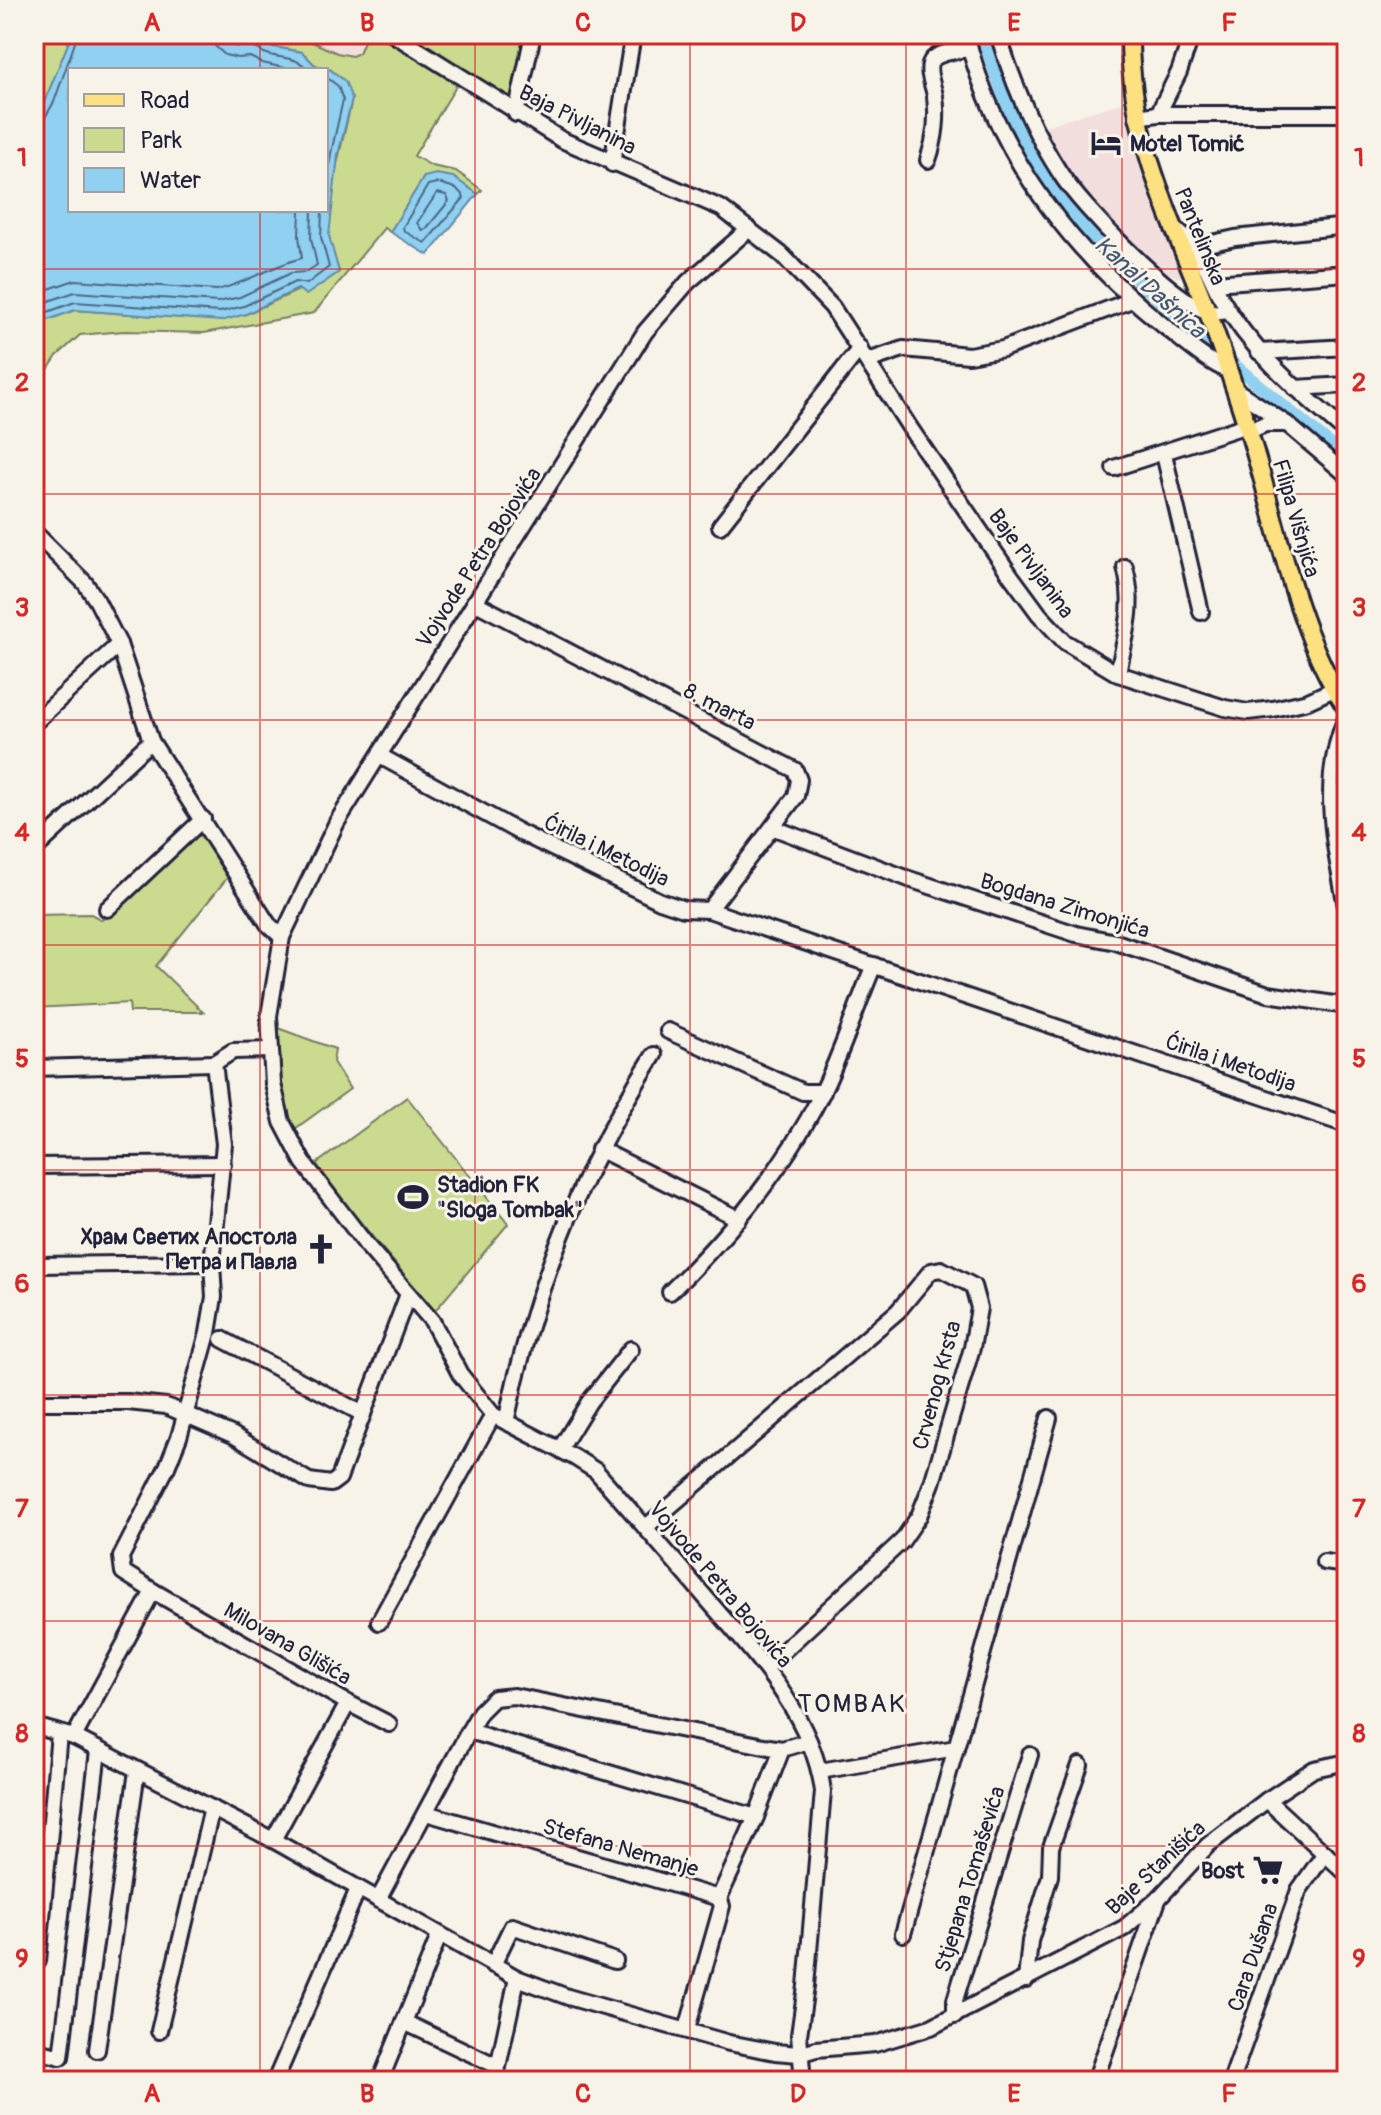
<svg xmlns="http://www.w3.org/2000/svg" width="1381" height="2115" viewBox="0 0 1381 2115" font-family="Pangolin,sans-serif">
	<rect width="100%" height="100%" fill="#f7f3e8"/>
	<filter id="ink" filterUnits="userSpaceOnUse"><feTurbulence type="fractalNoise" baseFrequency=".0125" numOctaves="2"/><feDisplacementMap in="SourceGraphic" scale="16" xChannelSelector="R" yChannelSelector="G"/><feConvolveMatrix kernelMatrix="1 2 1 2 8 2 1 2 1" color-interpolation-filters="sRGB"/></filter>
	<g filter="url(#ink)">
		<g fill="#f2dedc">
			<path d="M294,34h73l-8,19 -6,3 -16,-3z"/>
			<path d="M1124,102l22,73 36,99 -3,4 -17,-8 -59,-57 -40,-52 -21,-34z"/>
		</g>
		<g fill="#cada8e" stroke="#767e64" stroke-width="2">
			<path d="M34,34h38l-38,94z"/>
			<path d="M226,34h68l43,19 15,3 7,-3 8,-19c28,0 67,33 91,49l-44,73 18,10 24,5 26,19 -4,4 -26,-17h-28l-34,55 -6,-4 -70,85 -110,20 -80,-2 -44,4 -23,21 -23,35v-66l41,-15 123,9 48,-5 93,-42c-3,-12 -9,-25 -10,-37 -3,-40 15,-96 23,-136l-21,-29 -16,-5 -13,-13 -35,-6 -10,-7 -18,1z"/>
			<path d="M403,34h127l-16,71z"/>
			<path d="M196,834h5l27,43 -72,89 47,46h-73l-1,-9 -95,5v-93l57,-1 11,6z"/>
			<path d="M275,1027l60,22 -2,13 17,27 -58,42 -11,-43z"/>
			<path d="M407,1097l101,127 -73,87 -80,-95 -39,-52z"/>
		</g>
		<g fill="#90d0f1" stroke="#648aa8" stroke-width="2" fill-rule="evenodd">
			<path d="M72,34h154l13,6 18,-1 11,7 34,6 13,13 16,5 14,11 7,18 -14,56 -9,81 10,36 -33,23 -8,-6 -52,25 -25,7 -146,-11 -41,15v-197zM70,70h256v140h-256z"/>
			<path d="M436,174l17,3 25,17 -50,61 -38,-23 34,-55z"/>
		</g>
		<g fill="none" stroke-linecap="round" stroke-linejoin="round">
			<g stroke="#4e6884" stroke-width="2">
				<path d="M213,34l2,12 10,9 13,3 12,-1 12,6 33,7"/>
				<path d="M223,34l1,7c11,10 19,2 31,7 4,1 7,5 12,6 18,6 27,1 42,16"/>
				<path d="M326,77l12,9 5,14 -12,53 -5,34"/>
				<path d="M34,123l9,-2 11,-19 24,-68"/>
				<path d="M437,183c10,2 23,5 27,15l-39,45 -21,-12 -1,-4 25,-42z"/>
				<path d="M437,193l9,2 3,6 -23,28 -4,1 -5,-7z"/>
				<path d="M34,294l41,-14 142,10c30,-7 56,-25 85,-32l-3,-22 1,-26"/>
				<path d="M34,306l41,-14 143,10 22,-5 51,-24 15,-1 11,-7 -6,-27 1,-28"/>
				<path d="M34,317l41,-15 145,10 24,-6 51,-24 12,2 22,-17 -8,-30 1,-27"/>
			</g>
			<path stroke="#90d0f1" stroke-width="12" d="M982,34c18,57 40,116 77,164 32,42 72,77 111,112 58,50 118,99 177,148"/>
			<g stroke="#22223b" stroke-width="20">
				<g id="minor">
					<path d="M393,34l169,106 159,68 61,47 50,52 80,124 99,145 28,38 26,28 53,32 107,34 23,4 25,-3 35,-8 26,-12"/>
					<path d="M966,34c30,120 103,215 198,292 21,16 41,35 65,45"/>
					<path d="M998,34c15,49 34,96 62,139 22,35 108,123 146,138 7,3 16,1 23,0"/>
					<path d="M516,114l17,-80"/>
					<path d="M1158,114l21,-42 13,-38"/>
					<path d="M1137,117l21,-3h189"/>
					<path d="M928,160c7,-20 10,-42 7,-64 -1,-9 -11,-29 -2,-37 9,-8 25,-8 37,-10"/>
					<path d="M612,164l21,-130"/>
					<path d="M749,229l-61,53 -43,50 -308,490 -55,115 -13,79 4,68 9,38 21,40 65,85 64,74 28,53 33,41 81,42 22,14c35,40 70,80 104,120 50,59 112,120 123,200l-17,195 -7,49 4,46"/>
					<path d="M1173,229c25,9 36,47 48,69 31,55 79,94 126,135"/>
					<path d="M1194,247l41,-9 112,-12"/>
					<path d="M1214,283l133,-10"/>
					<path d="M1259,352l88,-5"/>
					<path d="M868,361l35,-12 66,6 34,-6 129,-49"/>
					<path d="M1295,388l52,-3"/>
					<path d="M1236,390l51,34h-22l-16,7"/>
					<path d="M1287,424l60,51"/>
					<path d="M1164,454l37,158"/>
					<path d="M1114,468l133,-43"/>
					<path d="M720,526l140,-178"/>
					<path d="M34,532l51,51 12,18 22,43 32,97 117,183 14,13"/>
					<path d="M474,602l321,168 4,10 -3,16 -87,114"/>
					<path d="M1118,674c7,-40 18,-66 7,-107"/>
					<path d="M1347,716c-29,64 -12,131 0,196"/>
					<path d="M34,723l85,-79"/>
					<path d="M380,756l137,75 143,70 24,8 25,1 638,215"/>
					<path d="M774,828l135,51 167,55 40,8 152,52 79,12"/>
					<path d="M34,850l117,-109"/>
					<path d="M107,909l96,-90"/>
					<path d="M668,1031l135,61h20"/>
					<path d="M34,1068l180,-5"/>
					<path d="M599,1149l140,70"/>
					<path d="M34,1166l189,-2"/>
					<path d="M34,1265l178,-2"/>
					<path d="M670,1292c60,-58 113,-122 151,-197 21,-42 35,-88 53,-130"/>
					<path d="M222,1339l141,75"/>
					<path d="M34,1402h94l38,4 67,29 76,46 22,3 8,-6 69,-184"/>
					<path d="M506,1422c27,-132 75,-253 148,-367"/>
					<path d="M560,1449l29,-47 42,-53"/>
					<path d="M646,1527l252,-216 33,-40 10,-2 32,17 6,22 -7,40 -40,135 -13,33 -17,25 -136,126"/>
					<path d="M1324,1562l23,3"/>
					<path d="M153,1591l195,112 -75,137"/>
					<path d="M379,1622l114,-207"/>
					<path d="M348,1703l41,21"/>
					<path d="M34,1726l40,11 199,103 244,138 51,19 161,46 46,9 24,2 17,-5 59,-5 56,-17 193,-99 35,-30 49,-53 59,-45 47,-31 33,-7"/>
					<path d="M469,1731l287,86"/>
					<path d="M74,1737l79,-146 -30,-19 -2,-15 46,-90 12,-30 29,-104 6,-36 -2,-34 12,-119 -10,-81 19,-12 37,-1"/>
					<path d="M820,1771l136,-23 93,-330"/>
					<path d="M1267,1800l80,74"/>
					<path d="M426,1813l293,85 37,-81 26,-68"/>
					<path d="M378,1900l91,-169 11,-19 14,-14 20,-2 255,51 13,2 27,-8"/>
					<path d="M903,1934l53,-186"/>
					<path d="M38,1961l21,-227"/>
					<path d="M493,1965l19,-39 103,35"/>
					<path d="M1026,1980l4,-39 20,-65 1,-29 29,-82"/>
					<path d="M955,2016v-16l75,-245"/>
					<path d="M404,2022l93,44"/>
					<path d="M687,2029l35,-123 -3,-8"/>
					<path d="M159,2031l53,-223"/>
					<path d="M34,2050l27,7 37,-306"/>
					<path d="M97,2050l40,-279"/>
					<path d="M275,2081l83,-192"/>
					<path d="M380,2081l59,-145"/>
					<path d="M495,2081l22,-103"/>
					<path d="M1095,2081l63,-181"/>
					<path d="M1231,2081l68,-191 26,-37"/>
				</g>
			</g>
			<g stroke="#22223b" stroke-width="22">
				<path id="major" d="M1130,34c-1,104 42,185 78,279 14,36 26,73 38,110 30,91 47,205 101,286"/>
			</g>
			<use href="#minor" stroke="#f7f3e8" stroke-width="14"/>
			<use href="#major" stroke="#fde080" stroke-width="16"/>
		</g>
	</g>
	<path fill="none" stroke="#d62828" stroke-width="2" stroke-opacity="0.55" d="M260,34v36M475,34v2047M690,34v2047M906,34v2047M1122,34v2047M260,210v1871M34,269h1313M34,494h1313M34,720h1313M34,945h1313M34,1170h1313M34,1395h1313M34,1621h1313M34,1846h1313"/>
	<defs>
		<g id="hotel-bare" transform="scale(2.4)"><path d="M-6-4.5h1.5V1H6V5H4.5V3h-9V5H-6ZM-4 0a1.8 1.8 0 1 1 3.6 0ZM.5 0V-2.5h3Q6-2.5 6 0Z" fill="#22223b" stroke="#f7f3e8" stroke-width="2.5" paint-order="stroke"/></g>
		<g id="stadium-bare" transform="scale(2.4)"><path d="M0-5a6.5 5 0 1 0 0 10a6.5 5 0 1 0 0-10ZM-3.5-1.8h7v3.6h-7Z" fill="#22223b" stroke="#f7f3e8" stroke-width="2.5" paint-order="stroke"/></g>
		<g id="church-bare" transform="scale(2.4)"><path d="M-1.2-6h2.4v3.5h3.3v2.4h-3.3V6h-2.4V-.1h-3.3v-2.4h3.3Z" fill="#22223b" stroke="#f7f3e8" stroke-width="2.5" paint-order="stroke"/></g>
		<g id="supermarket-bare" transform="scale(2.4)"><path d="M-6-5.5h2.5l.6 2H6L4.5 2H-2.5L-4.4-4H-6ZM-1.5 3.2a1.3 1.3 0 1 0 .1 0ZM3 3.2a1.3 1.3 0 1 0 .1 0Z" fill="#22223b" stroke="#f7f3e8" stroke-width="2.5" paint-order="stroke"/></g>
	</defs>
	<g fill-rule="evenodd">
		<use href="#hotel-bare" x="1106" y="143"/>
		<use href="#stadium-bare" x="413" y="1197"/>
		<use href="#church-bare" x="321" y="1249"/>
		<use href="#supermarket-bare" x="1268" y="1870"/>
	</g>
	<g text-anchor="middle" stroke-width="6" stroke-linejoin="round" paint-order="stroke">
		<g font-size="22" fill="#22223b" stroke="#f7f3e8">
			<text transform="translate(578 119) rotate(27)" y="8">Baja Pivljanina</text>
			<text transform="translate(1201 236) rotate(68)" y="8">Pantelinska</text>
			<text transform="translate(1297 518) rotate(74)" y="8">Filipa Višnjića</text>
			<text transform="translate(478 557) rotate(-57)" y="8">Vojvode Petra Bojovića</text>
			<text transform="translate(1032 563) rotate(54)" y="8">Baje Pivljanina</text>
			<text transform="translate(720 706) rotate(27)" y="8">8. marta</text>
			<text transform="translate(607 850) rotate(26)" y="8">Ćirila i Metodija</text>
			<text transform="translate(1065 905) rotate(17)" y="8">Bogdana Zimonjića</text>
			<text transform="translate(1231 1062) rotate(19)" y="8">Ćirila i Metodija</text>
			<text transform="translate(936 1385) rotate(-75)" y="8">Crvenog Krsta</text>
			<text transform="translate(721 1584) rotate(50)" y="8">Vojvode Petra Bojovića</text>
			<text transform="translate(288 1643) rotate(30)" y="8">Milovana Glišića</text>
			<text transform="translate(621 1847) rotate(16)" y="8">Stefana Nemanje</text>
			<text transform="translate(1155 1867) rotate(-43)" y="8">Baje Stanišića</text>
			<text transform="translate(969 1879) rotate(-73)" y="8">Stjepana Tomaševića</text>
			<text transform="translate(1252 1957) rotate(-71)" y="8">Cara Dušana</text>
		</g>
		<g font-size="22" font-weight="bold" fill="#22223b" stroke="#f7f3e8" text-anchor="start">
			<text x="1130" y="151">Motel Tomić</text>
			<text x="437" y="1192">Stadion FK<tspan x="437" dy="25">"Sloga Tombak"</tspan></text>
			<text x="297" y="1244" text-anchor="end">Храм Светих Апостола<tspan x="297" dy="25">Петра и Павла</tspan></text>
			<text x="1244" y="1878" text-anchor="end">Bost</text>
		</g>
		<g font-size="24" font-style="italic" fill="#435672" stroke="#f7f3e8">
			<text transform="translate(1150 287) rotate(42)" y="8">Kanal Dašnica</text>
		</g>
		<g font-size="26" letter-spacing="2" fill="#22223b" stroke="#f7f3e8">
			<text x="852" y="1712">TOMBAK</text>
		</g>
	</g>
	<rect width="1381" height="2115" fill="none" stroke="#f7f3e8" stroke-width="88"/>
	<rect x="68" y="68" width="260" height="144" fill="#f7f3e8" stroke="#a29fa3" stroke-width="2"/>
	<rect x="84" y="94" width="40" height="12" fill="#fde080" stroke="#a29fa3" stroke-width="2"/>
	<text x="140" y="108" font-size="24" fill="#22223b">Road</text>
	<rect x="84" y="128" width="40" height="24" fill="#cada8e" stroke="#a29fa3" stroke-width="2"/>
	<text x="140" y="148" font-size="24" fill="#22223b">Park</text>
	<rect x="84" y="168" width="40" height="24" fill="#90d0f1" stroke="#a29fa3" stroke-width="2"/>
	<text x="140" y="188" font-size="24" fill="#22223b">Water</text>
	<rect x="44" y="44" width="1293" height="2027" fill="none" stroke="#d62828" stroke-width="3"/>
	<g font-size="26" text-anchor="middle" font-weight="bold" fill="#d62828">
		<text x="152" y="31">A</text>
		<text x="367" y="31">B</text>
		<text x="583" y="31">C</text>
		<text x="798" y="31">D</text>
		<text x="1014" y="31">E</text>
		<text x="1229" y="31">F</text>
		<text x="22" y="166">1</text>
		<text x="1359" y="166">1</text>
		<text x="22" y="391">2</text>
		<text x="1359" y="391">2</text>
		<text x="22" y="616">3</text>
		<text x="1359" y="616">3</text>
		<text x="22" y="841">4</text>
		<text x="1359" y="841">4</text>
		<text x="22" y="1067">5</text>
		<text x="1359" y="1067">5</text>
		<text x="22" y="1292">6</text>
		<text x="1359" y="1292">6</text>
		<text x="22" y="1517">7</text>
		<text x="1359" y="1517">7</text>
		<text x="22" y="1742">8</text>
		<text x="1359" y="1742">8</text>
		<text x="22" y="1967">9</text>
		<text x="1359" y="1967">9</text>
		<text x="152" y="2102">A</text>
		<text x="367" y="2102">B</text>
		<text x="583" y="2102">C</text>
		<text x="798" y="2102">D</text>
		<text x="1014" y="2102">E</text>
		<text x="1229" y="2102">F</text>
	</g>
</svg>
